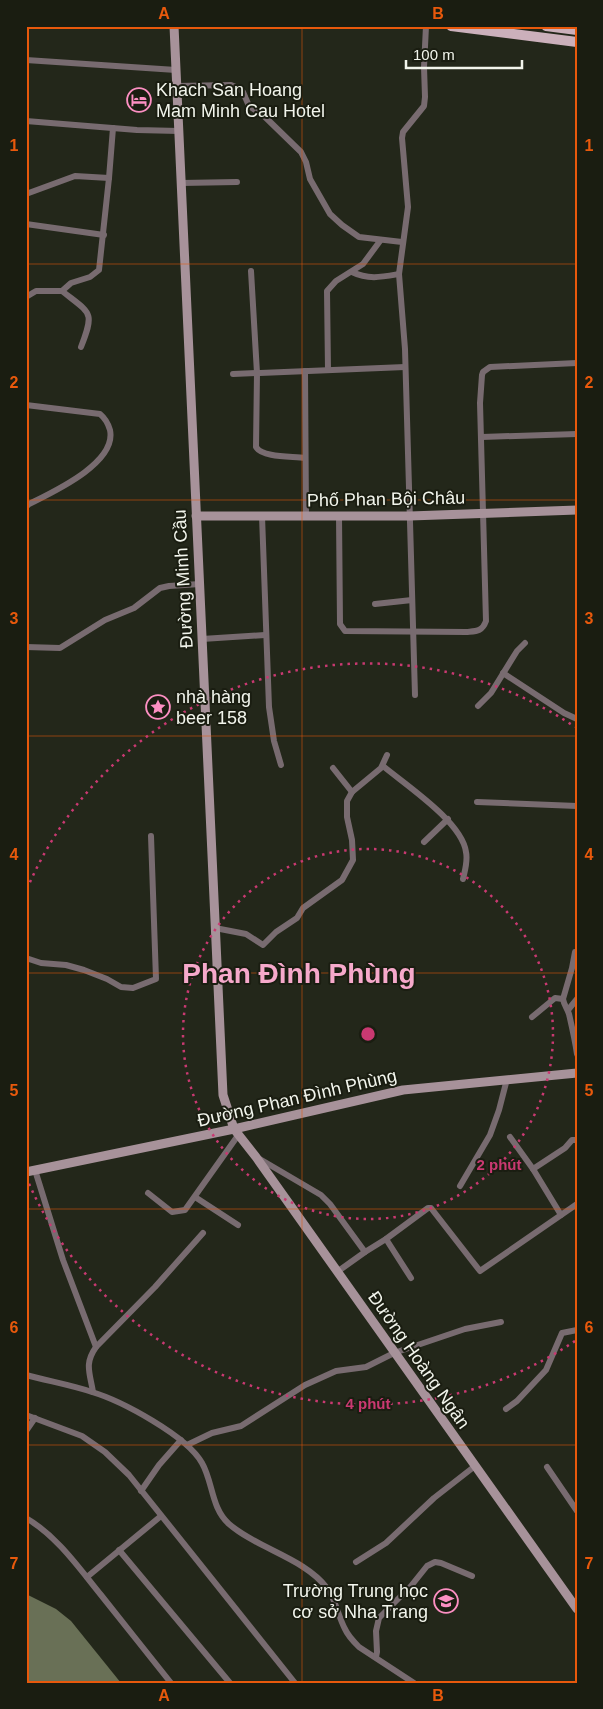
<svg xmlns="http://www.w3.org/2000/svg" width="603" height="1709" viewBox="0 0 603 1709" font-family="Helvetica,sans-serif">
	<rect width="100%" height="100%" fill="#23271a"/>
	<path fill="#697056" d="M26,1594l30,15 15,12 50,62h-95z"/>
	<g fill="none" stroke-linecap="round" stroke-linejoin="round">
		<g stroke="#786b70" stroke-width="6">
			<path d="M26,60l150,10"/>
			<path d="M177,86l54,-1 7,3 5,4 6,14 15,10 37,36 5,10 4,17 20,35 12,11 17,12 43,5"/>
			<path d="M26,121l111,9 42,1"/>
			<path d="M181,183l56,-1"/>
			<path d="M26,194l49,-18 34,2"/>
			<path d="M26,224l78,11"/>
			<path d="M251,271l6,102 -1,74c7,11 37,9 49,11"/>
			<path d="M352,272c16,8 30,5 47,2"/>
			<path d="M26,297l10,-6h26"/>
			<path d="M81,347c14,-36 10,-33 -19,-56l9,-8 19,-6 9,-7 10,-92 4,-50"/>
			<path d="M328,370l-1,-79 9,-10 27,-17 17,-23"/>
			<path d="M305,371l1,145"/>
			<path d="M233,374l172,-7"/>
			<path d="M26,405l74,9c6,5 8,9 10,16 7,33 -57,62 -81,74l-3,3"/>
			<path d="M482,437l95,-3"/>
			<path d="M262,516l7,191 5,34 7,24"/>
			<path d="M339,516l1,108 5,7 121,1c10,-1 16,0 20,-11l-6,-218 2,-28 1,-3 7,-5 87,-4"/>
			<path d="M375,604l37,-4"/>
			<path d="M202,639l63,-4"/>
			<path d="M26,647l34,1 45,-28 29,-12 26,-20 9,-2 31,-2"/>
			<path d="M503,673l61,40 13,6"/>
			<path d="M415,695l-10,-346 -6,-75 9,-67 -6,-69 1,-6 21,-26 1,-9 -1,-30 2,-41"/>
			<path d="M478,706l13,-13 26,-42 8,-8"/>
			<path d="M383,766c24,20 79,56 83,86 2,9 -1,18 -3,27"/>
			<path d="M333,768l19,24"/>
			<path d="M477,802l100,4"/>
			<path d="M424,842l24,-23"/>
			<path d="M215,928l31,6 17,11 13,-13 21,-14 6,-10 39,-28 11,-20 -1,-20 -5,-23v-16l5,-9 29,-24 6,-13"/>
			<path d="M575,952l-3,16 -9,31c1,6 4,9 6,15 3,13 6,26 8,40"/>
			<path d="M26,958l15,5 25,2 18,5 23,9 14,8 12,1 23,-9 -5,-143"/>
			<path d="M568,1010l9,-11"/>
			<path d="M532,1017l23,-19 8,1"/>
			<path d="M510,1137l23,32 28,46"/>
			<path d="M258,1158l63,37 9,9 35,48 21,-13 42,-31h3l49,63 97,-67"/>
			<path d="M533,1169l32,-21 7,-8h5"/>
			<path d="M35,1170l28,90 33,87c-12,17 -6,26 -3,45"/>
			<path d="M460,1186l30,-51 9,-25 8,-31"/>
			<path d="M148,1193l24,19 13,-2 54,-76"/>
			<path d="M195,1197l43,28"/>
			<path d="M386,1239l25,39"/>
			<path d="M337,1272l28,-20"/>
			<path d="M96,1347l59,-60 48,-54"/>
			<path d="M26,1375c22,6 45,10 66,17 30,9 95,44 110,71 11,19 9,45 27,61 29,25 75,34 98,64 9,12 11,28 18,41 3,7 9,13 14,18l55,36"/>
			<path d="M506,1409l11,-8 29,-31 16,-37 15,-3"/>
			<path d="M26,1415l56,21 23,16 24,23 166,208"/>
			<path d="M26,1431l9,-13"/>
			<path d="M187,1445l25,-12 29,-7 64,-41 31,-14 30,-4 28,-14 71,-24 36,-7"/>
			<path d="M547,1467l30,44"/>
			<path d="M141,1491l18,-26 22,-25"/>
			<path d="M26,1518c31,18 53,50 75,77 23,29 47,59 70,88"/>
			<path d="M119,1550l111,133"/>
			<path d="M356,1562l30,-19 48,-45 41,-32"/>
			<path d="M87,1577l74,-61"/>
			<path d="M376,1657l1,-5 -1,-21 3,-13 32,-32 16,-20 8,-4 6,1 31,13"/>
		</g>
		<g stroke="#a7929a" stroke-width="9">
			<path d="M174,26l49,1069 11,34 22,28 321,452"/>
			<path d="M196,516h214l167,-6"/>
			<path d="M26,1172l208,-43 169,-39 174,-17"/>
		</g>
		<g stroke="#cbb0bb" stroke-width="10">
			<path d="M451,26l126,16"/>
			<path d="M546,26l31,4"/>
		</g>
	</g>
	<path fill="none" stroke="#e8590c" stroke-width="1" stroke-opacity="0.55" d="M302,26v1657M26,264h551M26,500h551M26,736h551M26,973h551M26,1209h551M26,1445h551"/>
	<g fill="none" stroke="#c93971" stroke-width="2.5" stroke-dasharray="2.5 5">
		<circle cx="368" cy="1034" r="185"/>
		<path d="M575 1341A370 370 0 0 1 27 1179M27 889A370 370 0 0 1 575 727"/>
	</g>
	<defs>
		<g id="hotel-ring" transform="scale(1.25)"><circle r="9.5" fill="#1a1d11" stroke="#fc8fc2" stroke-width="1.5"/><path d="M-6-4.5h1.5V1H6V5H4.5V3h-9V5H-6ZM-4 0a1.8 1.8 0 1 1 3.6 0ZM.5 0V-2.5h3Q6-2.5 6 0Z" fill="#fc8fc2"/></g>
		<g id="sight-ring" transform="scale(1.25)"><circle r="9.5" fill="#1a1d11" stroke="#fc8fc2" stroke-width="1.5"/><path d="M0-6L1.8-2.2L6-1.7L2.9 1.2L3.7 5.4L0 3.3L-3.7 5.4L-2.9 1.2L-6-1.7L-1.8-2.2Z" fill="#fc8fc2"/></g>
		<g id="school-ring" transform="scale(1.25)"><circle r="9.5" fill="#1a1d11" stroke="#fc8fc2" stroke-width="1.5"/><path d="M0-5L7-2L0 1L-7-2ZM-4 1L0 2.5L4 1V4Q0 6-4 4Z" fill="#fc8fc2"/></g>
	</defs>
	<g fill-rule="evenodd">
		<use href="#hotel-ring" x="139" y="100"/>
		<use href="#sight-ring" x="158" y="707"/>
		<use href="#school-ring" x="446" y="1601"/>
	</g>
	<g text-anchor="middle" stroke-width="4" stroke-linejoin="round" paint-order="stroke">
		<g font-size="18" fill="#f2f5ec" stroke="#1a1d11" text-anchor="start">
			<text x="156" y="96">Khach San Hoang<tspan x="156" dy="21">Mam Minh Cau Hotel</tspan></text>
			<text x="176" y="703">nhà hàng<tspan x="176" dy="21">beer 158</tspan></text>
			<text x="428" y="1597" text-anchor="end">Trường Trung học<tspan x="428" dy="21">cơ sở Nha Trang</tspan></text>
		</g>
		<g font-size="18" fill="#f2f5ec" stroke="#1a1d11">
			<text transform="translate(386 499) rotate(-1)" y="6">Phố Phan Bội Châu</text>
			<text transform="translate(183 579) rotate(-93)" y="6">Đường Minh Cầu</text>
			<text transform="translate(297 1098) rotate(-13)" y="6">Đường Phan Đình Phùng</text>
			<text transform="translate(419 1360) rotate(55)" y="6">Đường Hoàng Ngân</text>
		</g>
		<g font-size="28" font-weight="bold" fill="#f6a9cb" stroke="#1a1d11">
			<text x="299" y="983">Phan Đình Phùng</text>
		</g>
	</g>
	<circle cx="368" cy="1034" r="8" fill="#c93971" stroke="#1a1d11" stroke-width="2.5"/>
	<g font-size="15" text-anchor="middle" font-weight="bold" fill="#c93971" stroke="#1a1d11" stroke-width="4" stroke-linejoin="round" paint-order="stroke">
		<text x="499" y="1170">2 phút</text>
		<text x="368" y="1409">4 phút</text>
	</g>
	<rect width="603" height="1709" fill="none" stroke="#1a1d11" stroke-width="55"/>
	<path d="M406 60v8h116v-8" fill="none" stroke="#f2f5ec" stroke-width="2.5"/>
	<text x="413" y="60" font-size="15" fill="#f2f5ec" stroke="#1a1d11" stroke-width="4" paint-order="stroke">100 m</text>
	<rect x="28" y="28" width="548" height="1654" fill="none" stroke="#e8590c" stroke-width="2"/>
	<g font-size="16" text-anchor="middle" font-weight="bold" fill="#e8590c">
		<text x="164" y="19">A</text>
		<text x="438" y="19">B</text>
		<text x="14" y="151">1</text>
		<text x="589" y="151">1</text>
		<text x="14" y="388">2</text>
		<text x="589" y="388">2</text>
		<text x="14" y="624">3</text>
		<text x="589" y="624">3</text>
		<text x="14" y="860">4</text>
		<text x="589" y="860">4</text>
		<text x="14" y="1096">5</text>
		<text x="589" y="1096">5</text>
		<text x="14" y="1333">6</text>
		<text x="589" y="1333">6</text>
		<text x="14" y="1569">7</text>
		<text x="589" y="1569">7</text>
		<text x="164" y="1701">A</text>
		<text x="438" y="1701">B</text>
	</g>
</svg>
